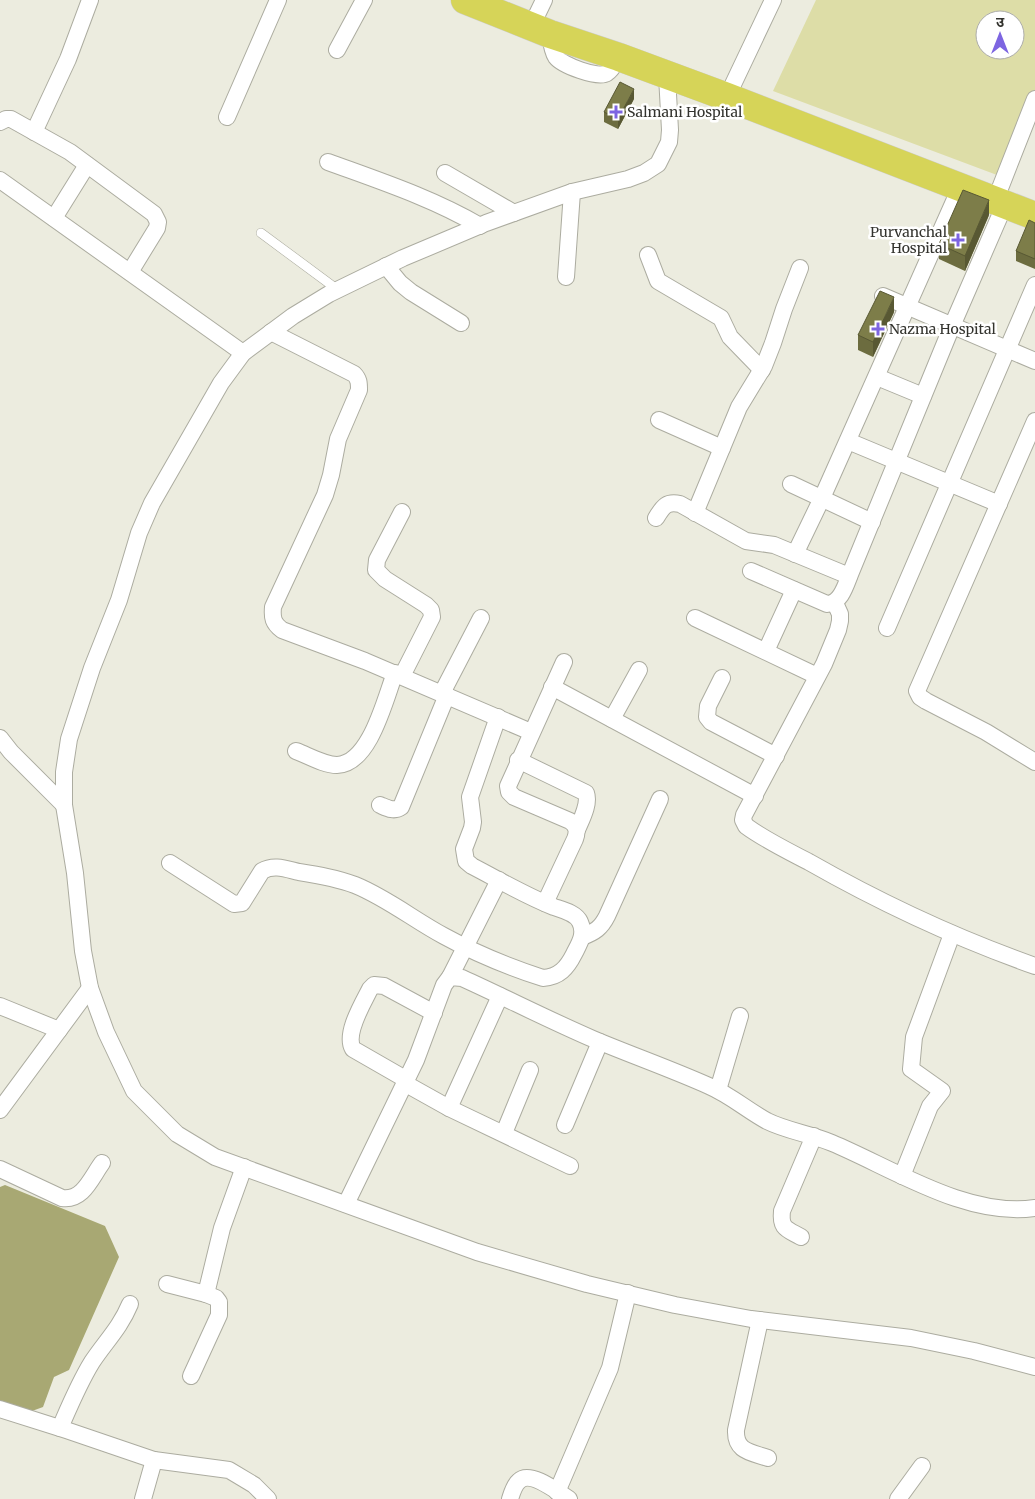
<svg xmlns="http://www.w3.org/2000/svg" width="1035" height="1499" viewBox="0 0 1035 1499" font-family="Merriweather,'Noto Sans Devanagari',serif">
	<rect width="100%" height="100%" fill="#ececdf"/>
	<path fill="#dddda7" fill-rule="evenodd" d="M816,0h219v96l-30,82 -232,-87zM985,20h30v30h-30z"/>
	<path fill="#a8a873" d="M5,1185l100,41 14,31 -50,113 -15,7 -11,30 -11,4 -32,-10v-214z"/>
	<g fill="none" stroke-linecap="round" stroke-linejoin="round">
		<g stroke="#acaca0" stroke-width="10">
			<path id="service" d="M261,233l77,57"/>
		</g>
		<g stroke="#acaca0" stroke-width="18">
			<g id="minor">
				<path d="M531,27l13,-27"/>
				<path d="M550,34c1,8 2,17 6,23 6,8 42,22 51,16 5,-3 9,-11 12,-16"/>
				<path d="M337,50l27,-50"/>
				<path d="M667,76l3,54 -1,12 -11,22 -14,9 -16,6 -56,13 -86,31 -83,35 -74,36 -36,22 -50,37 -22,30 -69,120 -13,30 -20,67 -27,68 -23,71 -5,33v33l11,68 8,78 7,37 16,44 28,59 43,43 38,23 262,95 110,32 88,21 76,14 160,19 63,13 61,16"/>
				<path d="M727,97l46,-97"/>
				<path d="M227,117l51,-117"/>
				<path d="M0,122l6,-3h5l59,33 84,62 4,8 -1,6 -27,44"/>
				<path d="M34,132l34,-73 22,-59"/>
				<path d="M328,162c52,19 104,36 152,64"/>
				<path d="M445,173l69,40"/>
				<path d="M0,180l243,173"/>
				<path d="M995,201l40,-102"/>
				<path d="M54,218l33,-53"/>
				<path d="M648,255l10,26 63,37 9,19 32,33"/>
				<path d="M386,266l14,17 11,9 50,31"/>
				<path d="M566,277l6,-85"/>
				<path d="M883,296l152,65"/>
				<path d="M271,332l83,42c5,5 5,9 5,16l-21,49 -7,36 -6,20 -52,112c-1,11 0,16 9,23l83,31 166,71"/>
				<path d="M877,377l46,19"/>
				<path d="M659,420l63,28"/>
				<path d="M1035,421l-118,270 3,6 6,4 60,31 49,30"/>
				<path d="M848,441l151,63"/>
				<path d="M791,484l81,38"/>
				<path d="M695,513l44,-106 25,-41 9,-23 11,-34 16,-41"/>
				<path d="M656,518c7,-11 10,-17 24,-14l66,37 28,4 75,31"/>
				<path d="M795,554l27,-56 138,-310"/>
				<path d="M751,571l76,33c14,0 19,-20 24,-32l101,-246 53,-122"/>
				<path d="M835,603l5,11v7l-2,9 -14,34 -80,151 -1,5 3,6c19,14 42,25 63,36 72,41 147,76 226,104"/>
				<path d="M695,618l122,58"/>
				<path d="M887,628l148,-343"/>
				<path d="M766,651l28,-61"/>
				<path d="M402,676l30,-59 -1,-7 -5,-5 -41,-26 -9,-9 1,-10 25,-48"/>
				<path d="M722,678l-14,28 -1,11 4,5 65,34"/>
				<path d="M552,687l203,109"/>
				<path d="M442,693l39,-75"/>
				<path d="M612,719l27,-49"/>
				<path d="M0,738l11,14 53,53"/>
				<path d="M296,751c13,5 28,14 41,14 33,-1 48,-66 58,-92"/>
				<path d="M518,760l68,33c4,11 -5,27 -9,37"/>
				<path d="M380,805c7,3 14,7 21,2l46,-112"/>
				<path d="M170,863l64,41 8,-1 20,-32c12,-7 24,-2 37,1 19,3 38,6 56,13 32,13 59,35 89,51 31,17 65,31 99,42 16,-1 24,-10 31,-24 5,-10 12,-20 6,-32 -4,-9 -17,-12 -26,-15 -28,-11 -55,-27 -82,-41l-6,-5 -2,-12 8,-21 1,-6 -3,-25 28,-80"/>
				<path d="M545,903l30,-64c3,-8 2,-13 -5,-18l-56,-24 -5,-5 -1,-6 56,-124"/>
				<path d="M582,937c13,-5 19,-9 25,-21l53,-117"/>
				<path d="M450,977l49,-97"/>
				<path d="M0,1006l59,24"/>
				<path d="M407,1080l-54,-31c-9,-15 10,-46 17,-60l4,-4 10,1 50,27"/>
				<path d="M406,1084l43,24 121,58"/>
				<path d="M718,1090l22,-74"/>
				<path d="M449,1108l51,-112"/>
				<path d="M0,1110l90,-122"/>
				<path d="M565,1125l35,-83"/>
				<path d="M504,1133l26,-63"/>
				<path d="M0,1169l62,29c21,3 29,-20 40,-35"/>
				<path d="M902,1176l28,-70 12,-15 -31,-22 3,-32 38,-103"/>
				<path d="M346,1204l70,-144 28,-75 6,-8 12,1c44,20 87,42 131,61 38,16 78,30 116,47 21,9 38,24 58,35 20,10 44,13 65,22 60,25 135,75 203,65"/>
				<path d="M801,1237c-14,-8 -21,-8 -19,-26l32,-75"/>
				<path d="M167,1284l39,10 10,4 3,4v13l-28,61"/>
				<path d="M206,1294l16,-66 22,-61"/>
				<path d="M760,1320l-24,110c-1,22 15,22 32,28"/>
				<path d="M0,1409l66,21 88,30 75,10 25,15 14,14"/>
				<path d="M60,1428c10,-23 19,-45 32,-66 14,-21 28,-34 38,-58"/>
				<path d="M557,1492l53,-124 18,-75"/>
				<path d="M143,1499l11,-39"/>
				<path d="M510,1499c2,-6 4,-14 9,-18 11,-11 39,11 50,18"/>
				<path d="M898,1499l24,-33"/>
			</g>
		</g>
		<g stroke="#cececd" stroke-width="29">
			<path id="trunk" d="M465,0l85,34 69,23 108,40 308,119"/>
		</g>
		<use href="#service" stroke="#fff" stroke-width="9"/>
		<use href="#minor" stroke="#fff" stroke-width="16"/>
		<use href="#trunk" stroke="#d6d458" stroke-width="28"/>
	</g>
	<g fill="#6c6c3f">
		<path d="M634,99l-16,30 -14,-7v-10z"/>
		<path d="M989,215l-24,56 -26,-12v-15z"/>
		<path d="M1035,223v46l-19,-8v-10z"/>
		<path d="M894,312l-21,45 -15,-7v-15z"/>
	</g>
	<g fill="#585833">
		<path d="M634,89v10l-16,30v-10z"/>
		<path d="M989,200v15l-24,56v-15z"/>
		<path d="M894,297v15l-21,45v-15z"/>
	</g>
	<g fill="#7d7d49" stroke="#585833">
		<path d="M620,82l14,7 -16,30 -14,-7z"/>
		<path d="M963,190l26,10 -24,56 -26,-12z"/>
		<path d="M1029,220l6,3v36l-19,-8z"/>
		<path d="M880,291l14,6 -21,45 -15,-7z"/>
	</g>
	<g fill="#7d65e1" stroke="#fff" stroke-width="2">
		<path d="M613.5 104.5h5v5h5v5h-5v5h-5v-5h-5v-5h5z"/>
		<path d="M955.5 232.5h5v5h5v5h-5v5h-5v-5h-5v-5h5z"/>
		<path d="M875.5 321.5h5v5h5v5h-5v5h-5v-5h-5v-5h5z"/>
	</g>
	<g text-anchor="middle" stroke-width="5" stroke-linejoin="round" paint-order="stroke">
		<g font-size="14" fill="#33332e" stroke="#fff" text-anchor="start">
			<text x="627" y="117">Salmani Hospital</text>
			<text x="947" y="237" text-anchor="end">Purvanchal<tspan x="947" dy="16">Hospital</tspan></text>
			<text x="889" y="334">Nazma Hospital</text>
		</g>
	</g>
	<g transform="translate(1000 35)"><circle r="24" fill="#ffffff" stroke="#adadab"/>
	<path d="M0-4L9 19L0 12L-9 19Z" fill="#7d65e1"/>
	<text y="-8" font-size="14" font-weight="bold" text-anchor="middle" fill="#33332e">उ</text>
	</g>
</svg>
